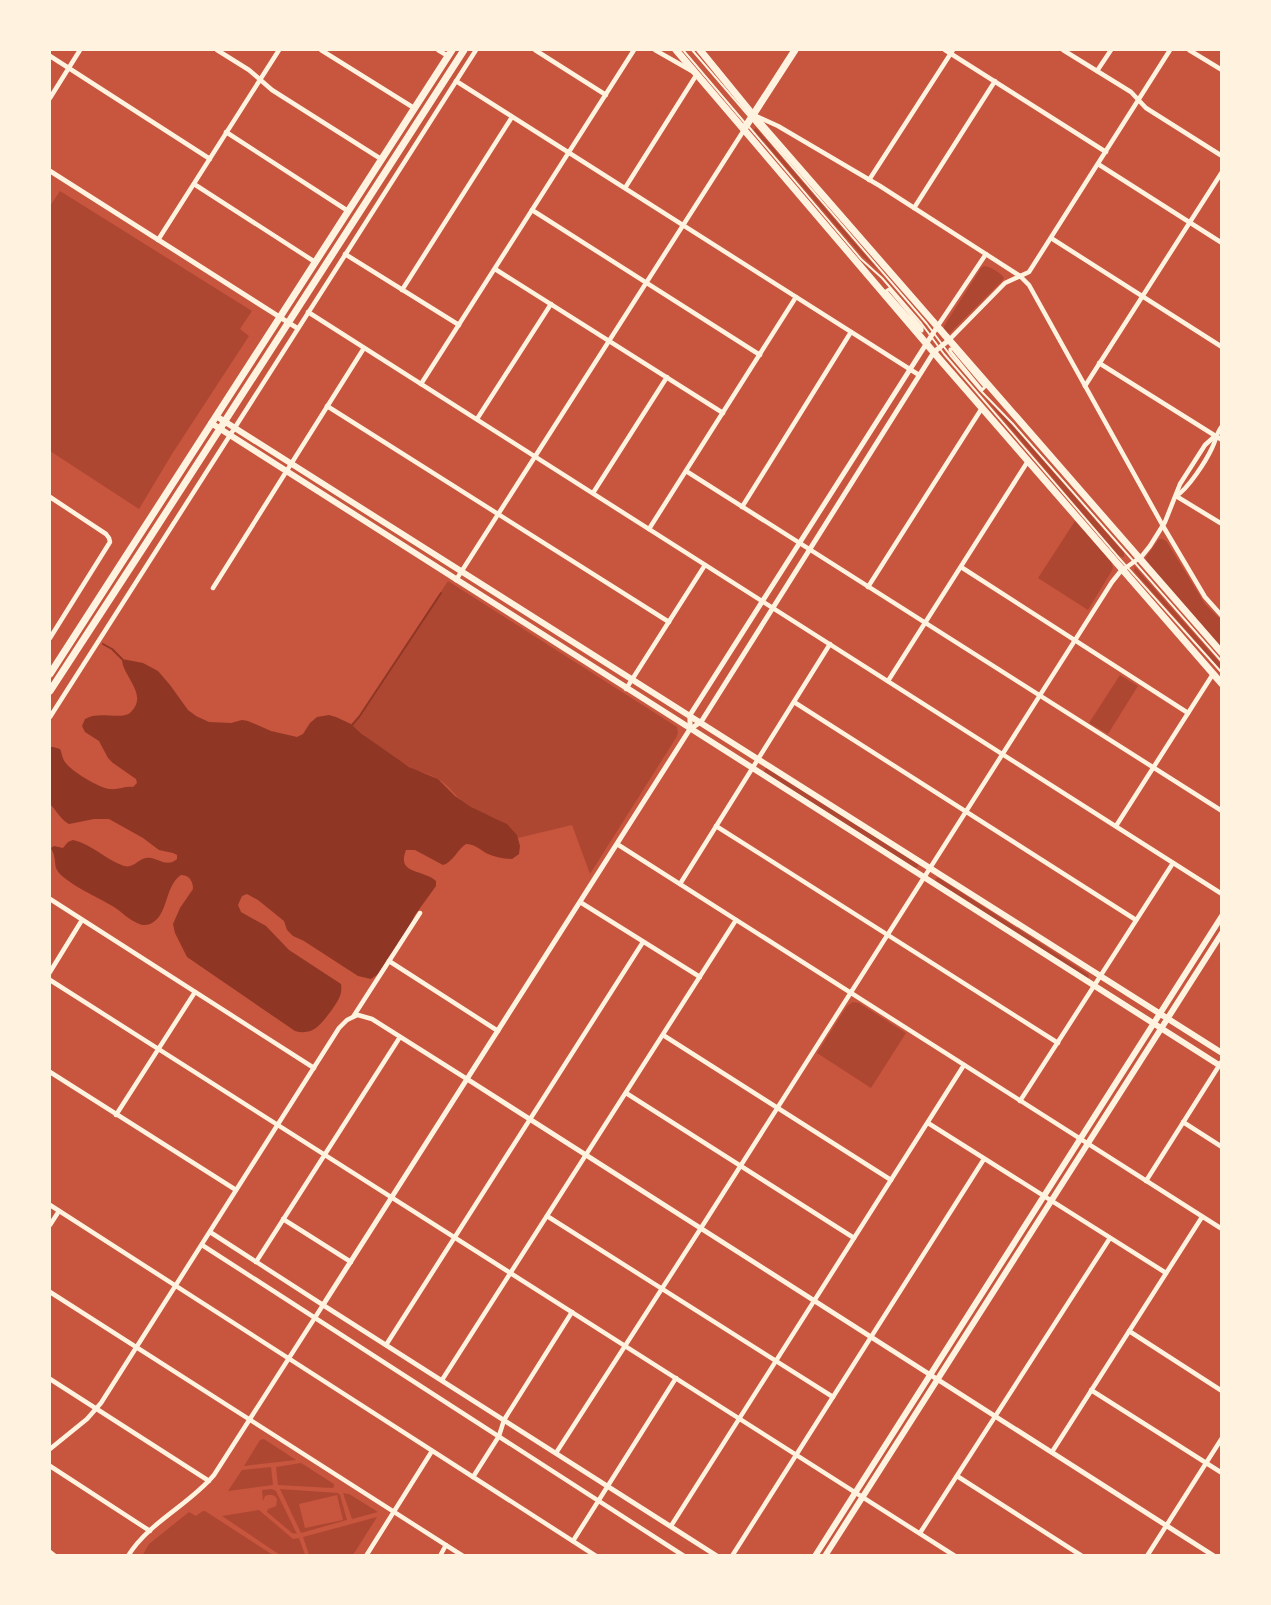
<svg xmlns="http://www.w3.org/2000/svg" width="1271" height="1605" viewBox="0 0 1271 1605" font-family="Arial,sans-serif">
	<rect width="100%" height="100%" fill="#c8553d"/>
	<g fill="#ae4732" fill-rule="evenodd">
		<path d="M755,128l2,1 121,141 -16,-14 -108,-126z"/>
		<path d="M60,191l192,120 -12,18 9,7 -77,118 -33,55 -89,-58v-245z"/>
		<path d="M984,266c7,1 17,7 20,12l-2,3 -53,53 -5,-5v-3l37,-58z"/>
		<path d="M986,399l25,25 113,129v4h-2l-4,-2z"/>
		<path d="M1075,521l36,40 2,7 -2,4 -23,38 -50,-32z"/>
		<path d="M1159,539h4l4,3 38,62 16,16v29l-75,-86v-6z"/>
		<path d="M1135,567l86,97v6l-87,-99z"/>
		<path d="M448,581l229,146 1,6 -2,5 -86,136 -18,-49 -54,13c-10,-20 -32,-21 -49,-32 -12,-7 -20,-21 -31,-27 -9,-6 -21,-7 -30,-13 -20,-11 -39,-26 -56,-41l7,-8z"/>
		<path d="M1120,675l18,11 -30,48 -19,-11z"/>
		<path d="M766,768l152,96v3l-4,1 -149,-95 -1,-2z"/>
		<path d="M936,878h3l149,96 1,3 -2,1 -152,-97z"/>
		<path d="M853,1002l6,1 47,30 -35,55 -54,-35 30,-47z"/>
		<path d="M264,1439l32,21 -52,6 16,-26z"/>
		<path d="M301,1463l33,21v3l-2,1 -54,-3 -2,-18z"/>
		<path d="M271,1467l2,18 -45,6 14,-21z"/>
		<path d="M272,1489l4,2 21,43 -5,-1 -25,-21 1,-3 8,-3 1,-7c-3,-5 -7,-5 -12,-3l-2,5 -1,-11z"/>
		<path d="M280,1489l58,4 2,2 7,25 -46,13zM337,1495l6,25 -38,8 -6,-24z"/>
		<path d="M343,1493l6,1 29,18 -26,7z"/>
		<path d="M259,1510l34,29 6,-1 6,17h-25l-58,-39z"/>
		<path d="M203,1511h2l68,44 -131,1 7,-12 40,-32 7,4z"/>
		<path d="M377,1517l-24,38h-44l-6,-18z"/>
	</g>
	<path fill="#8f3625" d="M122,659l21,4 15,8 12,14 18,25 8,6 13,6 22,1 11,-3 6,1 23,10 26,6 6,-3 7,-11 7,-6 12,-2 7,2 15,7 11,10 47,33 29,12 17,17 16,11 36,17 10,11 3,11 -1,8 -7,5c-8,0 -16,-2 -24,-5 -8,-4 -13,-10 -22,-10 -8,5 -14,19 -23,21l-28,-15h-9c-10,25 18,19 30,31v5l-21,29 -9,20 -16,20 -12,19 -7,5 -13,-3 -54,-35 -11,-5 -6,-6 -3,-9 -26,-21 -11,-6 -5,2 -4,9 3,7 25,14 23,24 52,34c2,11 -4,18 -10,27 -10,13 -18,25 -36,20l-108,-74 -12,-24 -2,-9 7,-16 13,-19c0,-8 -4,-14 -12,-14 -17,11 -12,41 -31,49 -5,2 -9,1 -13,-1 -9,-4 -15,-11 -23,-16 -15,-9 -44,-22 -55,-34 -5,-6 -3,-10 -5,-17 0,-3 -2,-5 -3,-8l3,-2 9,2 5,-6 5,-2c19,4 33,20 51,26 11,3 15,-10 27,-8 9,2 17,9 26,1v-4l-4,-2 -14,-3 -16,-12 -34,-19h-15l-25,5c-8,-4 -13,-14 -19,-20v-57h3l7,2c2,4 2,9 5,13 6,9 34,26 45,27 8,1 15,-3 23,-2l4,-4 -1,-4 -23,-16 -5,-5 -9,-17 -14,-9 -3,-6 3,-7c14,-9 37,2 46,-7 18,-18 -9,-36 -9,-53z"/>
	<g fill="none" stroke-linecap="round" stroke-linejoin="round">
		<g stroke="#8f3625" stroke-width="2">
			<path d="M103,644l9,5 10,10"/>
			<path d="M352,725l7,-8 82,-124"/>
		</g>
		<g stroke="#fff3e0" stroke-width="2">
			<path d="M683,50l62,73"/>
			<path d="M692,50l235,274 23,31 30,35 33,34 209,238"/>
			<path d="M749,127l112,132 21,19 39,45 23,31 175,204 103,115"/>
		</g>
		<g stroke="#fff3e0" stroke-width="3">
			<path d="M889,289l33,39v3l-2,-1 -34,-39z"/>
			<path d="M950,349h3l32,38 -3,3 -32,-39z"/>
		</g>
		<g stroke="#fff3e0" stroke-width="4.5">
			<path d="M217,50l32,20 23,20 109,69"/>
			<path d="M321,50l93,58"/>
			<path d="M438,50l10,6"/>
			<path d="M535,50l71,45"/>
			<path d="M945,50l161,102"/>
			<path d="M1063,50l68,42 15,16 76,48"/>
			<path d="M1189,50l33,20"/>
			<path d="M50,56l160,103"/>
			<path d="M1097,71l14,-21"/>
			<path d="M456,81l463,294"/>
			<path d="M50,98l30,-48"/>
			<path d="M756,116l22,10 102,60 140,90 9,9 134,241 42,71 17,19"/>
			<path d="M226,132l122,79"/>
			<path d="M1098,164l124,79"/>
			<path d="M869,180l84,-130"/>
			<path d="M194,184l121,78"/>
			<path d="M625,188l72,-114 -42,-24"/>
			<path d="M914,208l81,-127"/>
			<path d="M532,210l228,145"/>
			<path d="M1051,238l171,109"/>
			<path d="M158,240l121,-190"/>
			<path d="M345,254l114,71"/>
			<path d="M495,269l228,144"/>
			<path d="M402,290l110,-173"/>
			<path d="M308,312l914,582"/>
			<path d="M937,327l49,-73"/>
			<path d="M949,340l56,-57 24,-11 141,-222"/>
			<path d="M1099,363l123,77"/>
			<path d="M421,384l213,-334"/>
			<path d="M1085,386l137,-214"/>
			<path d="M327,406l342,216"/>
			<path d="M477,419l74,-115"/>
			<path d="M686,471l536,340"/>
			<path d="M593,493l74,-116"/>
			<path d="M1176,496c12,-7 30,-35 36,-48 4,-8 4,-14 10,-22"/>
			<path d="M1176,496l46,28"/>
			<path d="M50,497l56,37 3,4 1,4 -60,96"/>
			<path d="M742,507l109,-175"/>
			<path d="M649,529l147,-232"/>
			<path d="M961,567l227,146"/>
			<path d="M456,580l288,-450"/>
			<path d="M868,587l114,-179"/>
			<path d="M213,588l151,-240"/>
			<path d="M888,681l140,-220"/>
			<path d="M626,689l79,-124"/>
			<path d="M794,702l342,218"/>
			<path d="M50,717l426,-667"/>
			<path d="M716,826l342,217"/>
			<path d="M1116,826l97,-152"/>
			<path d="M617,844l605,385"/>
			<path d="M680,884l150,-240"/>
			<path d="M50,899l264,169"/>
			<path d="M580,902l120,75"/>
			<path d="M389,961l109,70"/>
			<path d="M50,972l32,-52"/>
			<path d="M50,980l905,576"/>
			<path d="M353,1017l5,-2 14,4 95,60"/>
			<path d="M663,1035l228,145"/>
			<path d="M50,1072l186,118"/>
			<path d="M626,1093l228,145"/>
			<path d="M1020,1101l153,-238"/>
			<path d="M116,1115l79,-123"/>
			<path d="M1183,1122l39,25"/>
			<path d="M928,1123l238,150"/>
			<path d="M1146,1181l76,-120"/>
			<path d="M50,1205l546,351"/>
			<path d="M547,1216l286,181"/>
			<path d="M283,1219l68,43"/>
			<path d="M50,1225l9,-14"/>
			<path d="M202,1245l482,311"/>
			<path d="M256,1262l144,-225"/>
			<path d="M50,1292l413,264"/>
			<path d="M1129,1331l93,60"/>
			<path d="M386,1345l257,-403"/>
			<path d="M50,1379l159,102"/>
			<path d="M442,1380l294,-460"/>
			<path d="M1091,1390l131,83"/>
			<path d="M50,1449l37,-30 14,-16 238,-375 8,-8 6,-3 67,-104"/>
			<path d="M1052,1452l150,-235"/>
			<path d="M556,1453l145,-225 411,-646 8,-10 22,-16 8,-10 15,-24 15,-38 25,-39 10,-9"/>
			<path d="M50,1466l100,65"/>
			<path d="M957,1476l125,80"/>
			<path d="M473,1477l26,-41 5,-16 68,-108"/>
			<path d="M671,1526l293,-461"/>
			<path d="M920,1533l190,-295"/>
			<path d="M573,1541l103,-163"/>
			<path d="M50,1552l5,4"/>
			<path d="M128,1556c21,-34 61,-51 86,-81l109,-170 -113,-73"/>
			<path d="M366,1556l66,-105"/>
			<path d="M440,1556l6,-11"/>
			<path d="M732,1556l252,-397"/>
			<path d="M1147,1556l75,-118"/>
		</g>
		<g stroke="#fff3e0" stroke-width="5">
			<path d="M50,171l247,157"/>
			<path d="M690,729v-14l247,-388"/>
			<path d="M467,1079l747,477"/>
			<path d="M717,1556l-394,-251 367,-576 11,-7 233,-370 15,-12"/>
		</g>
		<g stroke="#fff3e0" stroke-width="6">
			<path d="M216,416l1006,637"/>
			<path d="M211,423l1011,644"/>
			<path d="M815,1556l407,-640"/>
			<path d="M825,1556l397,-623"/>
		</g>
		<g stroke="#fff3e0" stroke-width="7">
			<path d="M676,50l266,312 280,322"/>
			<path d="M700,50l53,65 469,538"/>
			<path d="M744,129l51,-79"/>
			<path d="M50,674l402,-624"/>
			<path d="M50,691l97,-149 317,-492"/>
		</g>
	</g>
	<rect width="1271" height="1605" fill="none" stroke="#fff3e0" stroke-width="102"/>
</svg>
